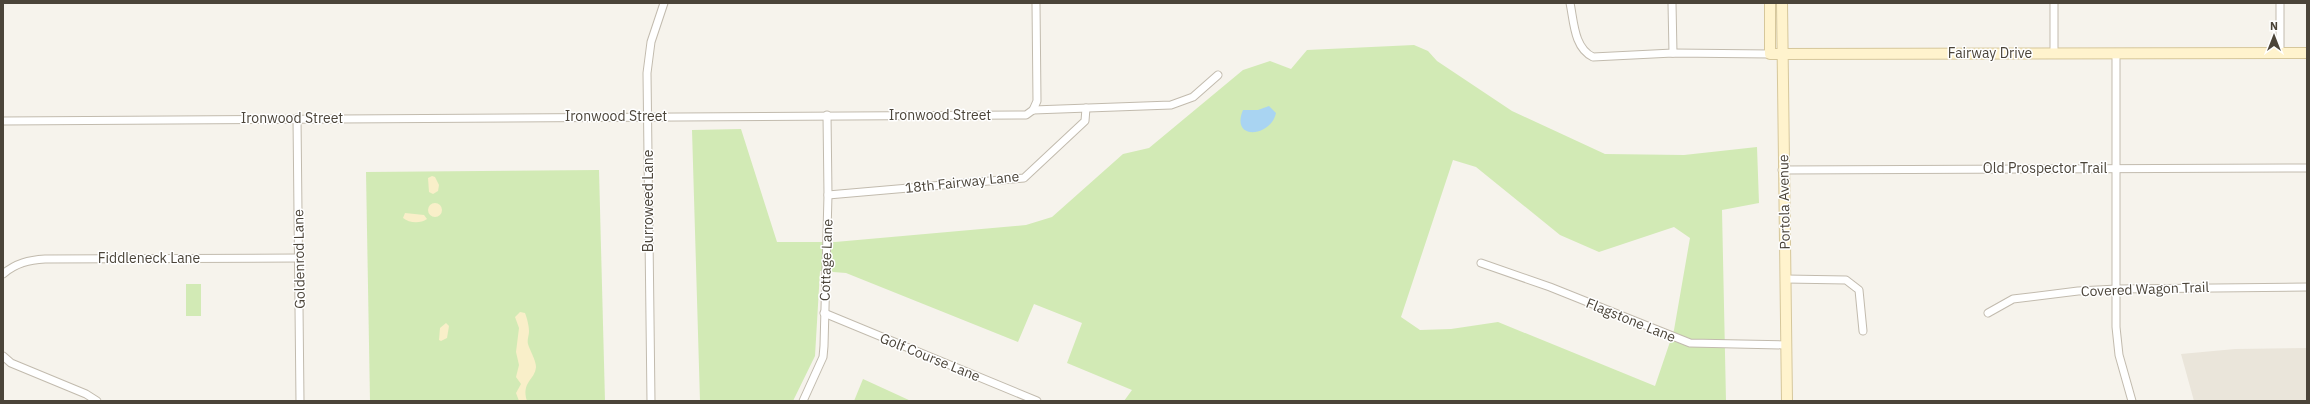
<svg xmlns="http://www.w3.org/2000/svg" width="2310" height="404" viewBox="0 0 2310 404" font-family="'IBM Plex Sans',sans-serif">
	<rect width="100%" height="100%" fill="#f6f3ec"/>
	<path fill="#eae5da" d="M2307,348v53h-113l-13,-47 54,-5z"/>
	<g fill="#d2eab5" fill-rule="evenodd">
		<path d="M1414,45l14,6 9,10 75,50 93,43 79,1 73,-8 2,56 -37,7 4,191h-602l8,-11 -65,-27 15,-40 -48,-19 -16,38 -172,-69 -26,-2 -5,85 -22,45h-93l-8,-271 49,-1 36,113h58l191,-17 26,-8 71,-63 26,-6 94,-78 27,-9 21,8 16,-19zM1453,160l23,7 84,68 39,17 75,-25 16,11 -16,92 -19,56 -157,-64 -47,7 -31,1 -19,-13z"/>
		<path d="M599,170l6,231h-235l-4,-229z"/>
		<rect x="186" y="284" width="15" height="32"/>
		<path d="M863,379l48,22h-57z"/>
	</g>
	<g fill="#f9efc9">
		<path d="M432,176l3,1 4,8 -1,6 -5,3 -4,-2 -1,-14z"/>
		<circle cx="435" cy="210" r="7"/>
		<path d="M405,213l19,2 3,4c-7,5 -18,4 -24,-1z"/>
		<path d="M520,312l5,1c2,5 4,13 4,18 0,5 -2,8 -1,13 2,7 8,16 8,23 -1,13 -15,15 -9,34h-8l-3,-8 5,-9 -5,-7 3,-12 -3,-13 3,-24 -4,-11z"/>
		<path d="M446,323l3,3 -2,12 -6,3 -2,-1 1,-12z"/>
	</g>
	<path fill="#a9d4f2" d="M1269,106l7,7c-5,24 -46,28 -33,-3h15z"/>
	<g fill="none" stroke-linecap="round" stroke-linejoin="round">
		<g stroke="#c2bbae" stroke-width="9">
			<g id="street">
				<path d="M1570,3c4,19 4,45 23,54l80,-4 97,1"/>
				<path d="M1672,3l1,50"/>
				<path d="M2280,3v50"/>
				<path d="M2054,53v-50"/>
				<path d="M2116,54v273l3,28 13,46"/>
				<path d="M1033,110l4,-9 -1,-98"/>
				<path d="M297,118l3,283"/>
				<path d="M3,121l1023,-6 7,-5 138,-5 22,-8 25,-22"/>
				<path d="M1782,170l525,-2"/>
				<path d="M828,195l196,-17 61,-57 1,-13"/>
				<path d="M1481,263l69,24 140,56 96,2"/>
				<path d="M3,274c13,-11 26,-14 42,-15l254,-1"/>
				<path d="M1786,279l60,1 13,10 4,41"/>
				<path d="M824,313l213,88"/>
				<path d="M1988,313l25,-14 65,-8 39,-2 190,-2"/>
				<path d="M3,356l8,7 75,31 11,7"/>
				<path d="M651,401l-4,-328 4,-31 13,-39"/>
				<path d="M803,401l20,-44 1,-11 4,-151 -1,-80"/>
			</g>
		</g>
		<g stroke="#d6c79b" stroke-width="12">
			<g id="secondary">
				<path d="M1770,3v51l537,-1"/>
				<path d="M1782,3l5,398"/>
			</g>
		</g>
		<use href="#street" stroke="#fff" stroke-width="7"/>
		<use href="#secondary" stroke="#fff3cd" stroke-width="10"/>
	</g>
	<g text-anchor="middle" stroke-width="3" stroke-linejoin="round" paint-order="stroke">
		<g font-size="14" fill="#4b4439" stroke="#fff">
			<text x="1990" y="58">Fairway Drive</text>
			<text x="940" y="120">Ironwood Street</text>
			<text x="616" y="121">Ironwood Street</text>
			<text x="292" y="123">Ironwood Street</text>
			<text x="2045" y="173">Old Prospector Trail</text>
			<text transform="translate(962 182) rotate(-6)" y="5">18th Fairway Lane</text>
			<text transform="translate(648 201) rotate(-90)" y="5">Burroweed Lane</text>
			<text transform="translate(1784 202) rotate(-91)" y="5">Portola Avenue</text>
			<text x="149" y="263">Fiddleneck Lane</text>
			<text transform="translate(299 259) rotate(-91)" y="5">Goldenrod Lane</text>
			<text transform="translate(826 260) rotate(-88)" y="5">Cottage Lane</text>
			<text transform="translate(2145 289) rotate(-2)" y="5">Covered Wagon Trail</text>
			<text transform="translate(1631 320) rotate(22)" y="5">Flagstone Lane</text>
			<text transform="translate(930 357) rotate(22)" y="5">Golf Course Lane</text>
		</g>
	</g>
	<rect width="2310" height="404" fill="none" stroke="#4b4439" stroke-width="8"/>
	<g transform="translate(2274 36)" stroke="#ffffff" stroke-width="3" paint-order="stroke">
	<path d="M0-3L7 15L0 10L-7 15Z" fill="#4b4439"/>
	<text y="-6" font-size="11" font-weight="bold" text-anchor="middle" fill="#4b4439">N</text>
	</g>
</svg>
